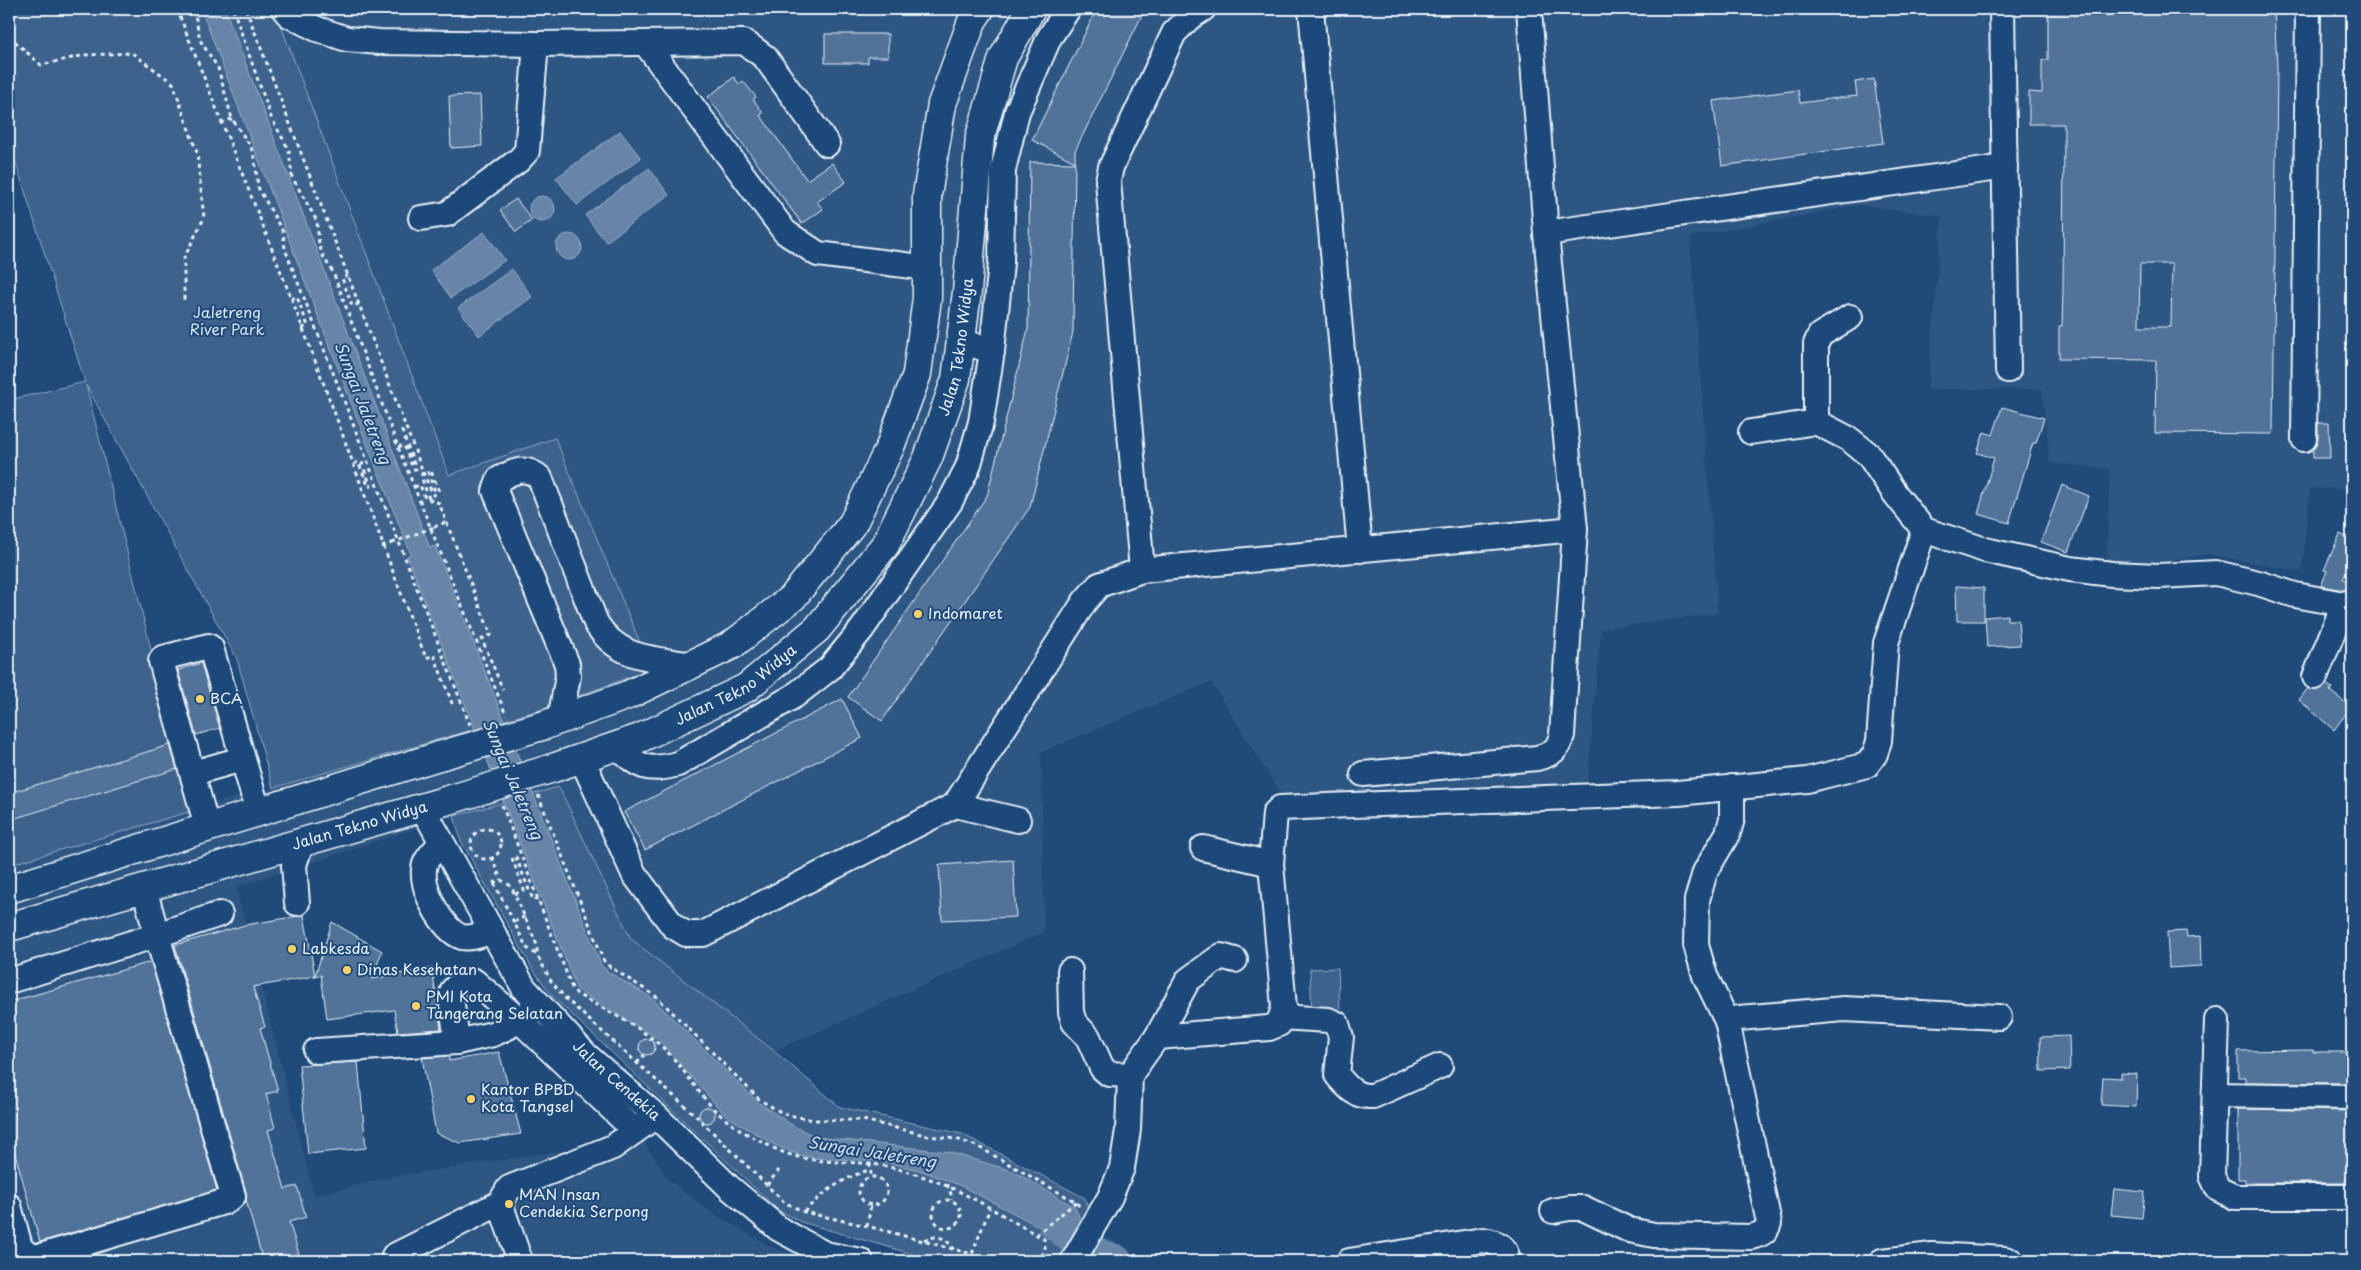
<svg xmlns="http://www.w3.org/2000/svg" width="2361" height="1270" viewBox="0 0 2361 1270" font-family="'Playpen Sans',sans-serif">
	<rect width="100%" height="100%" fill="#1f4a7a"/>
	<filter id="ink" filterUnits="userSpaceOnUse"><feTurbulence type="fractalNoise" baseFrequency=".02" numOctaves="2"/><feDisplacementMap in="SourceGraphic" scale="10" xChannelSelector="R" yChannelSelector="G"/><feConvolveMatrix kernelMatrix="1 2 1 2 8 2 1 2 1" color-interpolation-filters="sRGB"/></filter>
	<g filter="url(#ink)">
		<path fill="#2e5683" d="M276,9h2076v480l-42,-1 -8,84 -94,-18 -102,17 4,-102 -60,-6 -8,-74h-114l14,-173 -83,-11 -169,32 28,376 -117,16 -14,157 -303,13 -73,-117 -170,70 3,180 -270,119 -143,-112 -72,-152 -105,29 -218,71 78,308 82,-19 246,-37 26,40 44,34 59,34 41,14h-481l-1,-3 -16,3h-305v-406l264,-67 273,-80 105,-40 -202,-193 -170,-455z"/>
		<g fill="#3c628c" stroke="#92aac2">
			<path d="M9,9h267l3,11 170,455 106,-37 96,231 -105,39 -273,80 -36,-129 -151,-274 67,272 42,153 -186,55v-465l76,-18 -76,-241z"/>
			<path d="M559,787l72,152 143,112 66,56 122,27 123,64 6,22 -23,41h-131l-136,-39 -23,-12 -225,-213 -21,-29 -71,-127 -7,-25z"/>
			<path d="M1338,968l2,45 -28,1 -2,-45z"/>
		</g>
		<g fill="#6685a7" stroke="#9ab0c7">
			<path d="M201,9h24l205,539 5,-2 166,419 7,7 44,26 107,105 36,24 22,10 132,15 64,19 62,36 15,36 -9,15 -26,-19 -1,-5 -95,-49 -37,-14 -41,-10 -68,-3 -17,-4 -23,-10 -48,-29 -68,-77 -71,-42 -9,-7 -170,-433 4,-2 -43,-107z"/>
			<path d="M620,131l21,27 -64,47 -21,-27z"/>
			<path d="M649,168l20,27 -63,47 -21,-27z"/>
			<circle cx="542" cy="209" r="13"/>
			<path d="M484,232l21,28 -54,38 -20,-28z"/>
			<circle cx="569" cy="247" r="13"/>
			<path d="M512,269l20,28 -53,39 -21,-28z"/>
		</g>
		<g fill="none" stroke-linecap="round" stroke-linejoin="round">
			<path stroke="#6685a7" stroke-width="34" d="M1055,1223l32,27 28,11"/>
		</g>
		<g fill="#517399" stroke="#e8f1f8" fill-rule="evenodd">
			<path d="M1097,9h48l-70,142v11l-43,-22z"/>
			<path d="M2048,9h88v2h46v-2h92l3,57 -4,368 -118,-1 1,-73 -97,-1v-33h3l1,-34 1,-168h-35v-32l13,1v-33h6zM2140,264h32l-1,63h-32z"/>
			<path d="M825,34h63v23h-20v6h-43z"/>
			<path d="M734,77l5,7 4,-3 13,16 -3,2 10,14 -3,2 47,65 25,-17 14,19 -29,20 6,7 -21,15 -94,-127z"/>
			<path d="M1874,79l9,64 -161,23 -9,-65 85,-11 2,13 29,-4 28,-3 -2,-14z"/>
			<path d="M480,95l2,51 -31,2 -2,-52z"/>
			<path d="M1030,162l45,1 -2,169 -43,175 -148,214 -34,-24 139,-201 41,-167z"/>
			<path d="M516,199l16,21 -16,12 -16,-22z"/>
			<path d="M2002,407l42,11 -8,25h-3l-24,80 -31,-9 16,-56 -17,-5 7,-21 9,3z"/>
			<path d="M2318,423h11l1,35h-17v-9l5,-10z"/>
			<path d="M2062,485l27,11 -21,56 -27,-10z"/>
			<path d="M2340,534l12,6v18l-9,21 9,4v2l-1,4 -7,1 -23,-4 6,-15 -3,-1z"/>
			<path d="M1956,586l28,2v33h-27z"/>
			<path d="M2007,615v5h11l2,25 -33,2 -2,-30z"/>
			<path d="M201,663l19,65 -24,7 -18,-65z"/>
			<path d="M2326,684l6,4 -2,3 21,16 -17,23 -35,-30 9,-12 9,2z"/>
			<path d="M842,699l20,39 -217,112 -21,-38z"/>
			<path d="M170,745l7,24 -168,51v-27z"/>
			<path d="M1013,860l3,57 -74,3 -3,-55z"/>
			<path d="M304,915l11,61 -62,11 12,40 -5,1 18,63 -12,3 9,34 -7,2 17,59 12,-3 9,31 -17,5 10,32 -27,7h-9l-17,-61v-8l-71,-247 70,-20z"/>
			<path d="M332,922l50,29 -10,28 60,-11 9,61 -43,3 -4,-22 -67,9 -6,-44 -6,1z"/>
			<path d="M2186,931l1,6 13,-1 1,30 -32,2 -2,-36z"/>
			<path d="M151,962l66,228 -177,52 -31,-110v-130z"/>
			<path d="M2069,1036l1,34 -29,1 -1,-34z"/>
			<circle cx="647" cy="1047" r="8"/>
			<path d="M2313,1050v2h39v31l-107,-1v-5h-7v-26z"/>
			<path d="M499,1052l22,82 -61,9 -24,-10 -14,-75 27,-2v5z"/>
			<path d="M358,1062l8,86 -58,6 -9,-89z"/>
			<path d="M2121,1073l16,1 -1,33 -35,-2 2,-28 18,1z"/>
			<circle cx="707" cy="1115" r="8"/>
			<path d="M2238,1109l114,2v69h-7v3h-100v-4h-7z"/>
			<path d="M2114,1189l31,3 -3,26 -31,-3z"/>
		</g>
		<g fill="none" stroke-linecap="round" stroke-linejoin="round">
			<g stroke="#e8f1f8" stroke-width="28">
				<g id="minor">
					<path d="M284,9l5,6 28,14 30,10 32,3 157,2"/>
					<path d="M1311,9l49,541"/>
					<path d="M2002,9l6,361"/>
					<path d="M646,44l139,188 33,22 110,14"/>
					<path d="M421,218l26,-4 72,-54 8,-9 9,-107 208,-2 21,15 62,87"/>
					<path d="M1546,233l459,-66"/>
					<path d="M961,341l31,10 9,-88 2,-93 14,-58 32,-74 19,-29"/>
					<path d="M1816,422v-78l4,-9 30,-18"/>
					<path d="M1751,432l65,-10 33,17 19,15 28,41 28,35 61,20 85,19 42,5 47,2 57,-3 42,10 37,12 49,9 8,-2"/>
					<path d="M2304,439l4,-430"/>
					<path d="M1142,570l-34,-389 3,-14 63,-134 15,-15 14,-9"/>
					<path d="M2315,677l29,-73"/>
					<path d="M560,720l8,-44 -1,-12 -72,-173 4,-12c15,-8 27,-14 41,-1l56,145c22,37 57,35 96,42"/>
					<path d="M617,747c24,21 29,25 61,17l116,-68 36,-28 32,-39 88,-127 18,-35 13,-45 11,-71"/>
					<path d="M582,759l52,115 39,52 13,8h17l252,-129 130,-204 14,-16 43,-15 433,-41"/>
					<path d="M193,773l49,-14"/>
					<path d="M1363,774l174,-16c15,-4 21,-8 25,-23l13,-206 -29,-296 -17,-224"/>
					<path d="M955,805l63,15"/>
					<path id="s1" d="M422,807l102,181 62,67 70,61 74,72 49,41 46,25 36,7"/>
					<path d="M207,827l-46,-166 2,-3 45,-12 3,2 47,163"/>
					<path d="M441,842c-4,7 -14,15 -16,22 -7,21 17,67 37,73 9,2 21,-3 30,-5"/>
					<path d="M1203,848l68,16"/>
					<path d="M297,903l-3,-38 7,-21"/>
					<path d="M1070,971l1,41 3,10 14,15 14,31 7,6 21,1"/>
					<path d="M9,981l148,-46 -13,-47"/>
					<path d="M2217,1020l-5,156 6,13 17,8h117"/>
					<path d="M1727,1021l-22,-45 -9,-31 1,-45 8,-28 23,-39 4,-14v-32"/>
					<path d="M1157,1037l31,-57 33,-24 14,4"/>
					<path d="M457,1042l-6,-45 2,-7 9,-9h12l45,39 116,111"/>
					<path d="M316,1051l141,-9 36,-8 15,-7 23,-16"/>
					<path d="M1440,1066l-67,30c-18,1 -25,-8 -36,-21l4,-38 -4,-13 -9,-4 -47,-3 3,-10 -13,-143 4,-51 5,-5 46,-2 352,-13 129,-13 60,-15 8,-11 4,-13 7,-98 38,-113"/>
					<path d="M2215,1095l137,2"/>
					<path d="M500,1203l20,58"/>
					<path d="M9,1206l11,41 9,9h12l186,-55 6,-5 -76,-261 63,-21"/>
					<path d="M1553,1211l16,-3h14l46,22 25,5 97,2c10,-3 15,-4 18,-14l-42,-202 12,-3 105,-9 155,8"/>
					<path d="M394,1256l106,-53 9,-15 104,-41 43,-31"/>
					<path d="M1073,1261l37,-64 12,-29 6,-38 2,-55 27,-38 112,-9 10,-4 2,-7"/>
					<path d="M1349,1261l134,-21c14,2 23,6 25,21"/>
					<path d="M1882,1261l50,-6 73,4 6,2"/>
				</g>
			</g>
			<g stroke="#e8f1f8" stroke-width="31">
				<g id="major">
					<path d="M545,725l83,-30 104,-50 61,-48 60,-74 37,-76 27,-73 10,-76v-103l15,-91 30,-83 8,-12"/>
					<path id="s2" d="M553,768l87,-30 106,-50 71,-59 68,-84 43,-87 28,-79 11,-87 13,-155 23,-79 28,-49"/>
					<path d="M9,889l430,-133"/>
					<path id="s3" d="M9,927l443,-128"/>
				</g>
			</g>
			<g stroke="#e8f1f8" stroke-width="3" stroke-dasharray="4 4" stroke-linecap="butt">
				<path d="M177,9c42,107 85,213 126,320 42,109 80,220 123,329l8,-3 19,51"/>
				<path d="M194,9l6,31 18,28 14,51 19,28 4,14 3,26 25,45 2,17 185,476"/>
				<path d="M233,9l38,108 18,33 3,27 25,44 2,24 5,13 9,14 65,175 108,268"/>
				<path d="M246,9l177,463 -2,4 9,25"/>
				<path d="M9,36l32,29 44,-10 47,-2 41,30 24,70 7,65 -20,40v44"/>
				<path d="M221,123l11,-4"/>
				<path d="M348,275l-6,3 10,28 7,-2"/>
				<path d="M291,299l6,-2 11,29 -6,2"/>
				<path d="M398,447l6,-2 9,24h3l-14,-38 5,-2"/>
				<path d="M354,464l4,-2 11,25 2,-1 -9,-22 6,-2"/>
				<path d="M423,472l10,23 3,-1 -8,-22 3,-1 9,22"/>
				<path d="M414,487l6,-2 5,13 14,5 52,132 -9,4 21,51"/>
				<path d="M434,527l12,-5"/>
				<path d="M382,547l10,-4"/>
				<path d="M538,795l66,166 6,6 47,30 103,103 24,14 29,6h50l66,16 27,3 21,7 99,56 4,5"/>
				<path d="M502,805l70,183 5,6c25,15 55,28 78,47 25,19 40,50 62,71 15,14 36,26 55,35 42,22 78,10 122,21 59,14 98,42 150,71l1,9 -5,13"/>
				<circle cx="486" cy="844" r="15"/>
				<path d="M492,857l9,23"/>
				<path d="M493,883l8,-3 10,6 26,59v10"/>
				<path d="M494,883l33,65 10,7 14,26 15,18 130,117 88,86 20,10 63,14 105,28 18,-46"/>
				<path d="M515,894l9,-4 -12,-32 4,-1 17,43 5,-1"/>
				<path d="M514,922l12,-6"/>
				<path d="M637,1063l7,-8"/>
				<path d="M870,1163l1,13"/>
				<circle cx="873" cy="1191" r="14"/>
				<path d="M947,1184l4,10v6"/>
				<path d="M767,1185l12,-15"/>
				<circle cx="947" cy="1214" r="14"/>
				<path d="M804,1212c19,-20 39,-34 65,-42"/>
				<path d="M867,1226l4,-21"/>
				<path d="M1036,1235l40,-33"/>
				<path d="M924,1240c14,-6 21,-3 30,9"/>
			</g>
			<use href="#minor" stroke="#1f4a7a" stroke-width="24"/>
			<use href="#major" stroke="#1f4a7a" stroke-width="28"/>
			<g stroke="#e8f1f8" stroke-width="31" stroke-linecap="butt">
				<g id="major-bridge">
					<path d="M439,756l106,-31"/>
					<path d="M452,799l101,-31"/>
				</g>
			</g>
			<path stroke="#e8f1f8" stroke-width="3" stroke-dasharray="4 4" stroke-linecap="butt" d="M392,543l42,-16"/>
			<use href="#major-bridge" stroke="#1f4a7a" stroke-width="28"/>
		</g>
	</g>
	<g fill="#ffd166" stroke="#1f4a7a" stroke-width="2">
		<circle cx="918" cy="614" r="5"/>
		<circle cx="200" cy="699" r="5"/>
		<circle cx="292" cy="949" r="5"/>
		<circle cx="347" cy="970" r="5"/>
		<circle cx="416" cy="1006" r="5"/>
		<circle cx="471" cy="1099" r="5"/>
		<circle cx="509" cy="1204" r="5"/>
	</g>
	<g text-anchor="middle" stroke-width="4" stroke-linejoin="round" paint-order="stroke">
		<g font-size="15" fill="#d7e3ed" stroke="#1f4a7a">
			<text x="227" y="318">Jaletreng<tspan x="227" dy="17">River Park</tspan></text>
		</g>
		<g font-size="15" fill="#e8f1f8" stroke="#1f4a7a">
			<text dy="5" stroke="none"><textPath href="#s2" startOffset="622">Jalan Tekno Widya</textPath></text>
			<text dy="5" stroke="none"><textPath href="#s2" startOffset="202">Jalan Tekno Widya</textPath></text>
			<text dy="5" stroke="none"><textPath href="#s3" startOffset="365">Jalan Tekno Widya</textPath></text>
			<text dy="5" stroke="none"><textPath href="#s1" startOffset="339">Jalan Cendekia</textPath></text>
		</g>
		<g font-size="15" fill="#e8f1f8" stroke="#1f4a7a" text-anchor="start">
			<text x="928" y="619">Indomaret</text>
			<text x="210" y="704">BCA</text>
			<text x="302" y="954">Labkesda</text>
			<text x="357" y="975">Dinas Kesehatan</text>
			<text x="426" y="1002">PMI Kota<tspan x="426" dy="17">Tangerang Selatan</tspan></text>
			<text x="481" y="1095">Kantor BPBD<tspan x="481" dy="17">Kota Tangsel</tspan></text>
			<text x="519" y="1200">MAN Insan<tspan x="519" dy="17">Cendekia Serpong</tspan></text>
		</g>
		<g font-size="16" font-style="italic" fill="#d4e1ec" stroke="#1f4a7a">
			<text transform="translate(363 403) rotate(69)" y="6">Sungai Jaletreng</text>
			<text transform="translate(513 779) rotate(67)" y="6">Sungai Jaletreng</text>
			<text transform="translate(872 1152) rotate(9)" y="6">Sungai Jaletreng</text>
		</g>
	</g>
	<rect width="2361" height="1270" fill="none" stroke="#1f4a7a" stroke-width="30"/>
	<rect x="15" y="15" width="2331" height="1240" fill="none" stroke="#e8f1f8" stroke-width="2" filter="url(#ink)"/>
</svg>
